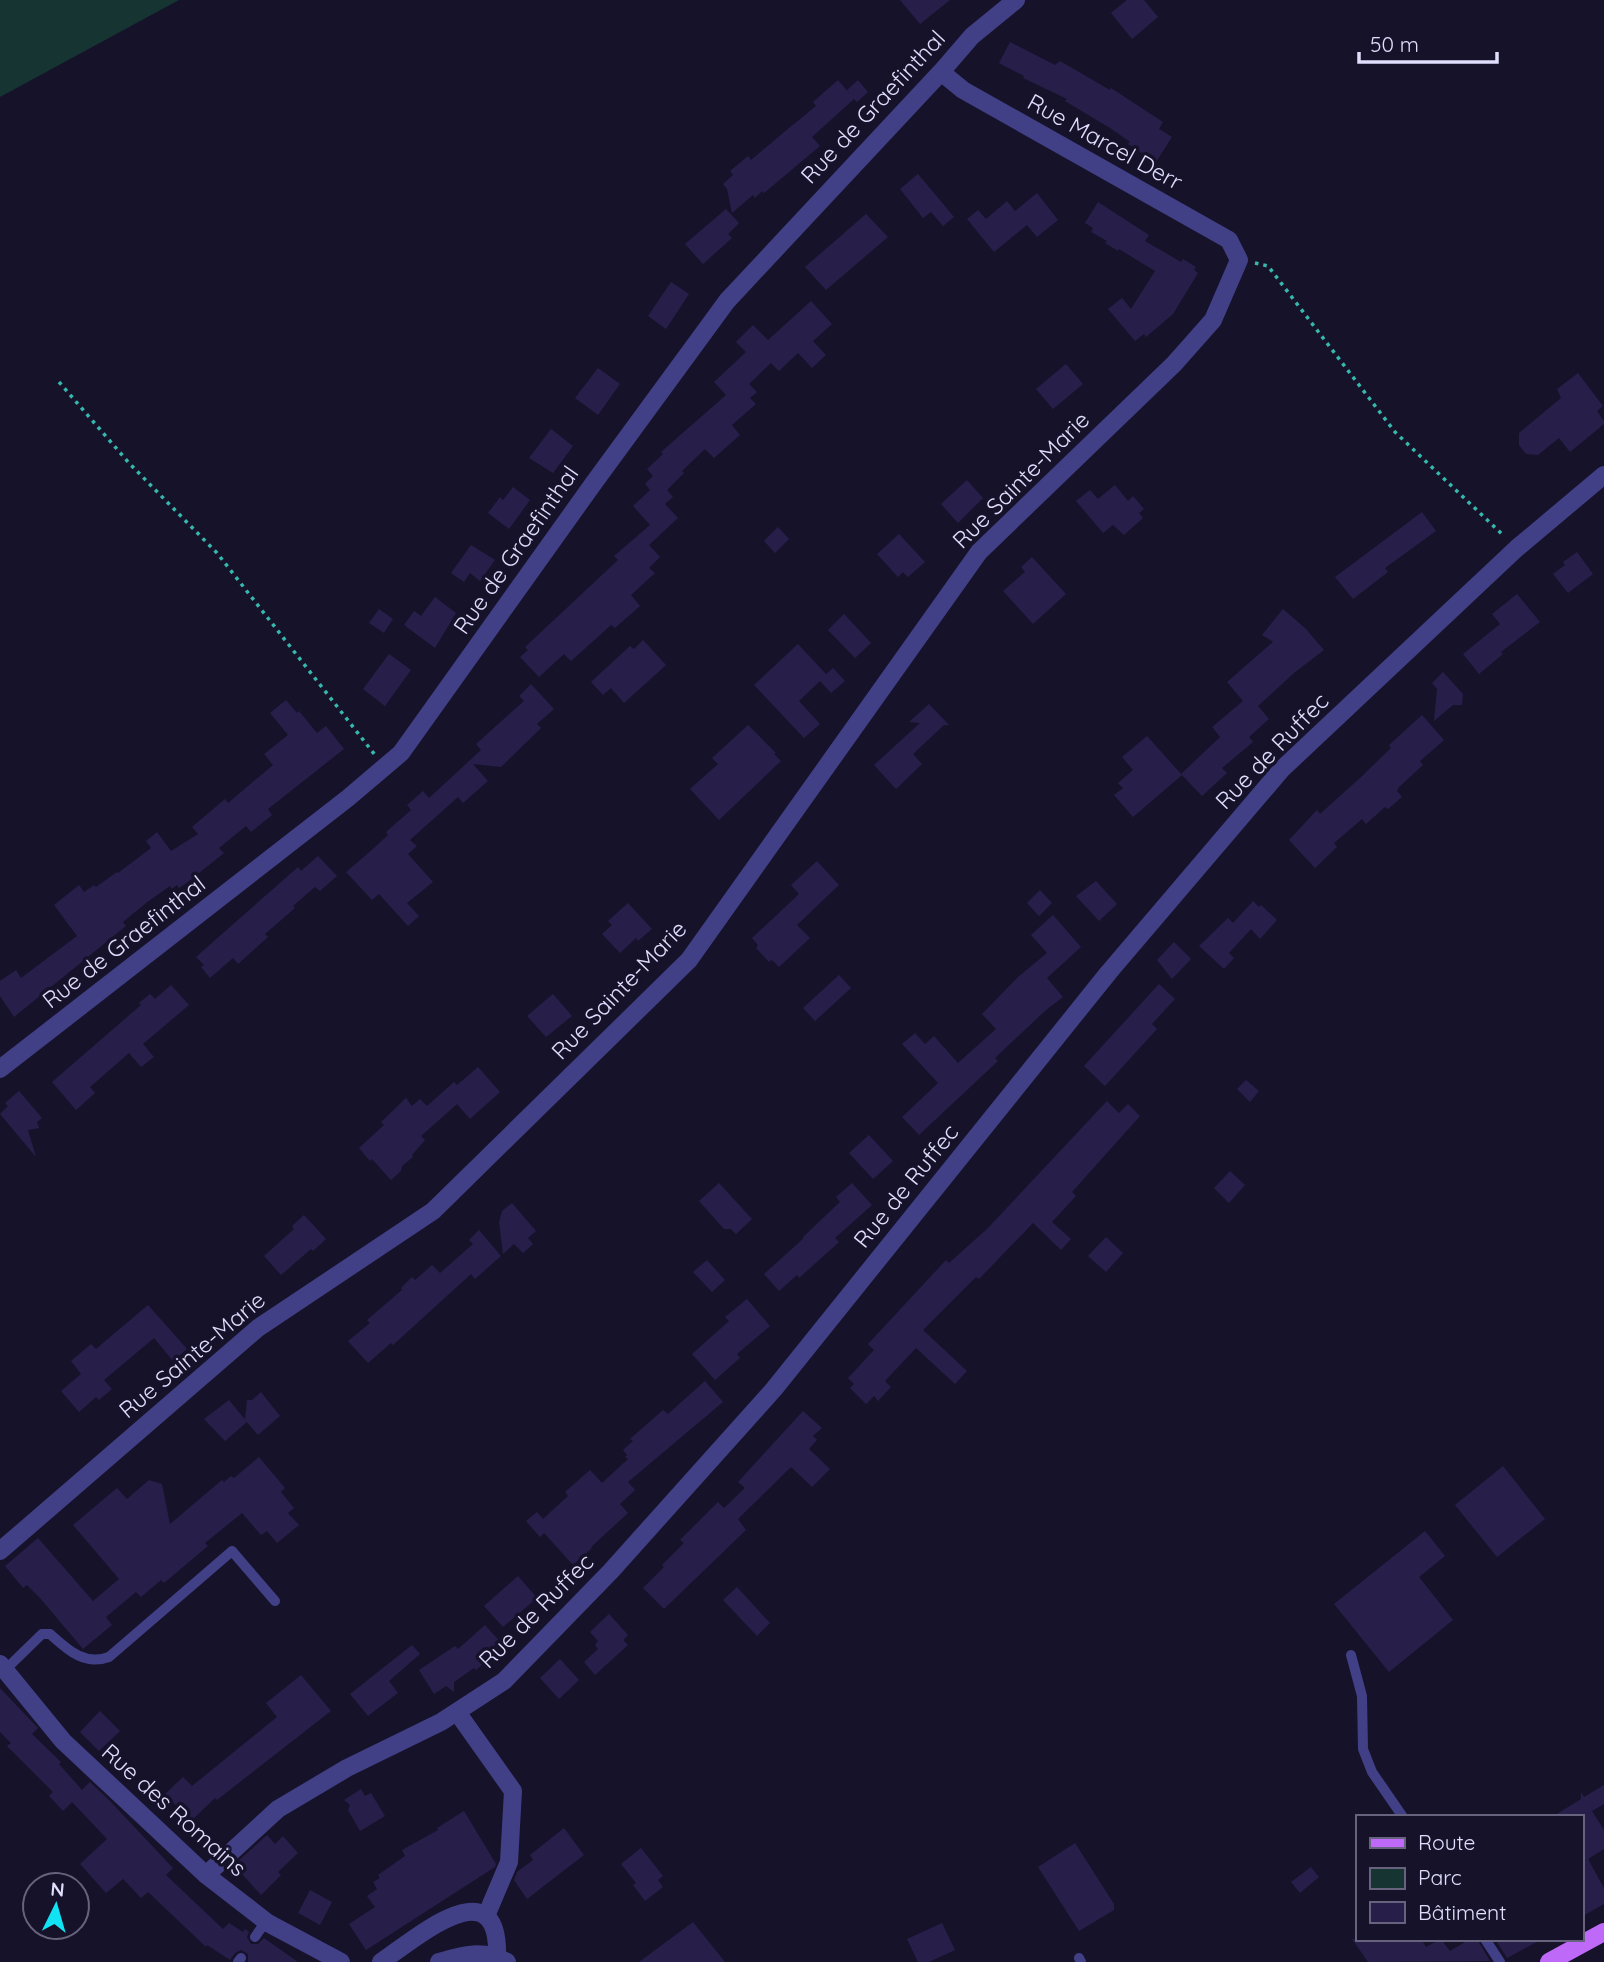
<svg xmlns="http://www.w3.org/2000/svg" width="1604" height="1962" viewBox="0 0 1604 1962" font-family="Quicksand,sans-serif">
	<rect width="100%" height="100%" fill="#16122a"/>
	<path fill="#153432" d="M0,0h179l-179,97z"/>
	<g fill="#271f4a">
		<path d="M900,0h50l-30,24z"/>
		<path d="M1127,0h17l14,17 -26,22 -21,-26z"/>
		<path d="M1010,42l45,23 5,-4 50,29 1,-2 52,34 -4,7 13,8 -16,25 -28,-18 2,-2 -20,-14 -45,-27 2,-2 -44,-21 1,-2 -25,-13z"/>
		<path d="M838,80l12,14 -3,-4 11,-10 10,12 -11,10 -3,-3 -42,38 8,9 -56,47 -2,-2 -7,7 -2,-3 -21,18 -5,-24 -4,-5 10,-9 -3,-4 18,-15 3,4 38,-32 27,-22 -3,-4z"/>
		<path d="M918,174l36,43 -11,9 -12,-14 -8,6 -23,-29z"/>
		<path d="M1037,193l21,27 -21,17 -10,-12 -33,27 -27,-33 11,-9 8,9 21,-18 8,10z"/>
		<path d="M1098,202l51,33 -4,6 36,21 2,-3 13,8 -2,3 4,3 -25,41 -27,23 -2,-3 -9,7 -27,-32 14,-11 9,11 24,-38 -36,-22 -1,2 -13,-8 2,-2 -16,-9 2,-4 -8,-5z"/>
		<path d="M726,209l13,14 -11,11 4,4 -29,26 -18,-20z"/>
		<path d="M866,214l22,23 -62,53 -21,-23z"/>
		<path d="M671,282l18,12 -23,35 -18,-13z"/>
		<path d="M811,301l21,23 -19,17 13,14 -14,13 -14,-15 -19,18 -8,-8 -22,21 8,8 -7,6 6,6 -24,21 8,10 -26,23 -9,-9 -23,22 2,2 -17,17 6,7 -8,7 13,14 -29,27 11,12 -11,11 6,5 -24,22 9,11 -25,22 -4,-3 -40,36 -7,-7 -25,23 -19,-20 8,-7 -3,-3 93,-87 -4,-4 36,-31 -17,-19 17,-16 -5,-6 8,-8 -6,-7 16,-15 -2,-2 65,-57 -12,-13 32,-30 -10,-10 17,-17 15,15z"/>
		<path d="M1066,364l17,20 -30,25 -17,-20z"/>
		<path d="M598,368l22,16 -22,31 -23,-17z"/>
		<path d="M1578,373l25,33 -6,5 7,10v3l-34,28 -11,-14 -21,17 -12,-1 -7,-9v-12l42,-35 -4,-9z"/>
		<path d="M551,429l22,17 -20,27 -24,-15z"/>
		<path d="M967,480l16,18 -25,25 -17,-19z"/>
		<path d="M1115,485l13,16 5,-5 11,13 -5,4 4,5 -19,17 -11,-10 -10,8 -27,-32 14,-11 8,9z"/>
		<path d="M513,487l17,13 -21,29 -21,-16 12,-16 3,3z"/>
		<path d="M1422,512l14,19 -51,37 3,4 -35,27 -18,-22z"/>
		<path d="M778,527l11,12 -14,14 -11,-12z"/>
		<path d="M899,534l26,28 -17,15 -5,-5 -5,5 -21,-23z"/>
		<path d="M471,545l24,15 -15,21 -10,-8 -6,9 -13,-9z"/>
		<path d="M1577,552l16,22 -25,19 -15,-19 12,-9 -2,-3z"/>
		<path d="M1032,557l34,37 -33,30 -30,-33 22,-19 -4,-5z"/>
		<path d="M1517,594l23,28 -39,30 2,2 -24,20 -16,-20 37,-30 -8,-10z"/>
		<path d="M435,597l21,16 -21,35 -31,-23 10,-14 7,5z"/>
		<path d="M379,609l14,10 -9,14 -15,-10z"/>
		<path d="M1283,609l23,20 18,21 -30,23 -36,33 11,13 -20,18 4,5 -31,26 5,5 -25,23 -21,-22 39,-37 -8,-10 31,-26 -16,-19 46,-40 -11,-7z"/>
		<path d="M844,614l27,29 -16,15 -27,-28z"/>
		<path d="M643,640l23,25 -42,38 -13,-15 -8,7 -12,-13 39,-36 4,3z"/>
		<path d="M798,644l28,30 7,-6 12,13 -14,12 -11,-12 -21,20 21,23 -16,14 -50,-53z"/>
		<path d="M389,654l22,16 -26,36 -22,-17z"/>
		<path d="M1443,672l20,22 -1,11h-9l-19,16 3,-32 -5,-6z"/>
		<path d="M531,684l23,25 -17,15 4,4 -40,39 -28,-3 15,17 -25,22 -5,-6 -48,43 7,6 -9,8 25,28 -26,21 12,13 -11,10 -29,-32 -7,6 -26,-28 28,-24 14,-13 -2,-3 25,-22 -4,-5 16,-14 6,7 52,-48 -5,-6 48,-43 -5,-5z"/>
		<path d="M286,700l11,13 2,-2 18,22 9,-7 18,23 -76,60 4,6 -21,17 -5,-6 -27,22 5,5 -36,29 -9,6 -2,-3 -5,4 -2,-3 -24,17 -23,19 3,4 -112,91 -14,-21v-15l16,-11 5,8 56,-42 -23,-31 25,-20 5,7 10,-7 2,2 21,-15 1,1 33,-25 -5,-7 11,-9 14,19 27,-17 -6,-7 33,-28 3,4 45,-38 -9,-11 24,-19 -18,-22z"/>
		<path d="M929,704l20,21h-5l-31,29 9,10 -26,25 -22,-24 46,-42 -11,-1z"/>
		<path d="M1422,715l22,25 -24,21 3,4 -24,22 -2,4 5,6 -14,12 -3,-2 -19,17 -4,-5 -28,24 3,4 -22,21 -26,-28 28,-30 3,4 40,-36 31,-30 -2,-3z"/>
		<path d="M748,725l28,28 -2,1 7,7 -62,59 -29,-31 28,-25 -6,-6z"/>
		<path d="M1147,736l35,39 -49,42 -19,-22 9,-7 -5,-5 15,-13 -11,-13z"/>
		<path d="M318,856l19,20 -17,15 -5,-4 -22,19 2,2 -30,26 3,3 -30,27 -5,-6 -23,20 -9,-11 3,-2 -8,-8 102,-90 3,4z"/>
		<path d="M817,861l22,24 -42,40 13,13 -31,29 -7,-7 -3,2 -13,-14 2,-3 -6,-7 47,-44 -8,-9z"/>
		<path d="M1096,881l21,23 -18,17 -23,-25z"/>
		<path d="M1040,890l12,13 -13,13 -12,-13z"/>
		<path d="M1253,901l6,6 2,-2 16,15 -17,19 -9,-10 -22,24 5,5 -10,11 -25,-23 29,-28 5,5z"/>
		<path d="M628,903l24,26 -14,12 -2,-3 -16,15 -18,-19 10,-9 -4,-4z"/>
		<path d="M1053,915l28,32 -34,31 16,19 -17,13 -51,48 3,3 -79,74 -17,-18 36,-34 -36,-39 13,-11 10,11 9,-8 24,27 38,-34 -14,-15 36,-37 29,-24 -16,-18z"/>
		<path d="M1174,942l17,17 -19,20 -15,-19z"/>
		<path d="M839,975l12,13 -36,33 -12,-13z"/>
		<path d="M1159,984l16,15 -23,25 5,5 -52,57 -21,-20z"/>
		<path d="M171,985l18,20 -46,39 11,13 -13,10 -12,-14 -39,34 5,6 -19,17 -24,-28 89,-77 -2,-2 11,-9 5,5z"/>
		<path d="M553,994l19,22 -26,21 -19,-21z"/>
		<path d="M478,1067l22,25 -30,27 -13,-15 -36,32 4,4 -13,15 1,2 -11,9 -1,5 -10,9 -19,-21 -2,2 -11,-13 25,-23 -3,-3 25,-24 6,8 8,-7 7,7 27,-24 3,3z"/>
		<path d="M1246,1080l13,11 -9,11 -13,-13z"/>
		<path d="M19,1091l23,27 -5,4 2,6 -11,2 8,27 -36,-43 8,-8 -3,-3z"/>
		<path d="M1107,1101l12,12 9,-9 12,12 -68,76 4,4 -24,26 19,17 -10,11 -28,-27 -54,56 -3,-2 -53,53 44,41 -12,13 -39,-36 -31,33 6,6 -13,14 -4,-5 -8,8 -16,-16 4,-4 -6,-6 26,-28 -6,-6 78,-84 3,3 38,-34z"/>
		<path d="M869,1135l24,26 -20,18 -24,-26z"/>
		<path d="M1230,1171l15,14 -16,18 -15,-15z"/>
		<path d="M719,1183l33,36 -16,15 -5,-5h-7l-25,-28z"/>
		<path d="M852,1183l20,22 -37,33 4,4 -40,36 -2,-3 -18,16 -15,-17 40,-36 -1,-1 37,-35 -4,-5z"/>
		<path d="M512,1203l24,28 -8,7 5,6 -10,9 -9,-9 -11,10 -4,-32 3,-11z"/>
		<path d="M304,1215l22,24 -13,12 -2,-2 -30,26 -17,-19 30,-27 -2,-3z"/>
		<path d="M479,1230l22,26 -26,23 -4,-5 -78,71 -2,-2 -23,20 -20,-22 22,-18 -3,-3 35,-30 -1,-2 11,-11 3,3 17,-15 8,8 33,-29 -4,-4z"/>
		<path d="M1106,1237l17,16 -17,19 -18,-16z"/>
		<path d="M707,1260l18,20 -13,12 -19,-20z"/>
		<path d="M747,1299l23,27 -33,28 3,4 -25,22 -23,-26 37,-33 -4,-4z"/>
		<path d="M148,1305l39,44 -14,12 -19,-23 -50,42 8,9 -13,11 -3,-3 -17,15 -18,-21 20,-17 -10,-13 20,-17 5,5z"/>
		<path d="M705,1381l18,21 -95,80 7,8 -15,14 8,9 -37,34 1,1 -19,17 -29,-32 -4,4 -14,-16 11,-9 6,7 25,-23 -3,-4 25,-22 12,13 26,-24 -3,-2 2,-2 -4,-5 10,-9 -3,-2 33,-29 5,4z"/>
		<path d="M261,1392l19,24 -22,19 -13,-15 2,-20h5z"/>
		<path d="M229,1400l18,22 -22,19 -21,-22z"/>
		<path d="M803,1411l19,17 -9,8 4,4 -8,9 21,20 -18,18 -21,-20 -53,52 8,11 -82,79 -21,-21 21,-21 -2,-2 22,-22 -4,-3 38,-38 6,6 21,-20 -7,-6z"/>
		<path d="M259,1457l26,31 -4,4 13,16 -6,5 11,12 -22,18 -10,-12 -6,4 -19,-22 -37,30 3,3 -44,37 -3,-3 -20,17 -5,-5 -30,25 6,8 -29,24 -43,-51 -13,-13 -4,3 -18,-22 33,-28 55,63 26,-22 -46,-54 44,-37 10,11 22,-19 13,4 8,40 52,-44 2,2 7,-6 3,2z"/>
		<path d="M1503,1466l42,53 -48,38 -42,-52z"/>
		<path d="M1425,1531l20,25 -26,21 34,43 -64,52 -55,-68z"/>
		<path d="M518,1576l19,22 -34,29 -19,-21z"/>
		<path d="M737,1587l33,36 -13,13 -34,-36z"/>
		<path d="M609,1614l19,21 -5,5 5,5 -33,30 -11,-13 14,-13 -3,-4 3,-4 -8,-9z"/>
		<path d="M485,1625l19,21 -28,24 -2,-2 -20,14v10l-8,-6 -12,8 -15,-24 36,-24 3,3z"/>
		<path d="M412,1645l8,9 -31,27 9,12 -30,23 -18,-22z"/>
		<path d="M560,1659l19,21 -20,19 -19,-21z"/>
		<path d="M301,1675l30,36 -114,89 -2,-2 -24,23 -26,-27 18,-17 9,9 85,-69 -11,-14z"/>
		<path d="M0,1688l38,40 -6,6 29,28 -2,2 23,26 8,-8 19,18 64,68 -7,7 57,54 6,-6 14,9 2,-3 4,3 -2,5 4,7h7l6,-6 34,24h-50v-8l-7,-4 -6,3 -5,7 -23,-15 -1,2 -58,-55 -7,6 -18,-19 -17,14 -26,-29 27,-25 -35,-37 -9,9 -14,-15 4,-4 -46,-46 4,-3 -11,-11z"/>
		<path d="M100,1711l20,20 -21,20 -19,-19z"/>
		<path d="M1604,1785v19l-12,7 12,19v19l-16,10 16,29v16l-23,13v-100h-29l29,-18v-7l3,5z"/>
		<path d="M361,1789l4,7 6,-3 14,23 -25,15 -12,-21 2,-5 -6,-5z"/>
		<path d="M464,1811l32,53 -1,3 -129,83 -17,-26 26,-17 -8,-11 10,-7 -4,-7 7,-4 -2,-3 27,-19 -3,-6 36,-20 -1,-2z"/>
		<path d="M564,1828l20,27 -57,44 -13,-19 3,-8 16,-12 -3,-5z"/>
		<path d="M267,1835l8,9 8,-8 15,17 -20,19 3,3 -20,20 -27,-30z"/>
		<path d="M1075,1843l39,61v6l-35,21 -41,-64z"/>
		<path d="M641,1848l22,28 -5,4 5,7 -18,14 -12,-16 3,-2 -15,-19z"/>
		<path d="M1311,1867l8,10 -19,16 -9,-11z"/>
		<path d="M310,1890l22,12 -12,23 -22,-12z"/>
		<path d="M693,1922l32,40h-86z"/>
		<path d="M942,1923l13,27 -26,12h-11l-11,-23z"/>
		<path d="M1352,1939h69l5,8 15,-8 9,12 20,-12h7l13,22 -122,1z"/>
		<path d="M1495,1939h47l-35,19z"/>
	</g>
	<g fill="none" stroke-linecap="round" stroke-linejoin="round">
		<g stroke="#37b8ad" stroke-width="3.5" stroke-dasharray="3.5 5" stroke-linecap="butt">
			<path d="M1255,263l13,3 127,166 109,104"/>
			<path d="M59,382l70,81 88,90 158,202"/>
		</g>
		<g stroke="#414087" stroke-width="10">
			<path d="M1351,1655l11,41 1,53 9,23 31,45"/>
			<path d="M5,1670l37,-36h8c18,16 34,32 59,23l123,-106 43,50"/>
			<path d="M255,1937l11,-16"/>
			<path d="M1485,1939l15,23"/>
			<path d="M1079,1958l2,4"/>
			<path d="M238,1962l3,-4"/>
		</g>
		<g stroke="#414087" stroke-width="18">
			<path d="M0,1069l348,-271 53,-45 192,-269 134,-183 214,-229 31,-36 44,-36"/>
			<path d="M0,1551l258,-223 175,-117 256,-251 290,-408 195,-188 39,-44 26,-60 -10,-20 -266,-150 -22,-18"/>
			<path d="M0,1664l63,77 143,134 62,48 73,39"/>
			<path d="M457,1712l56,79 -4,71 -23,54"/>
			<path d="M206,1875l72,-66 69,-41 94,-46 63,-41 107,-110 163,-182 335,-417 173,-203 235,-221 87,-73"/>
			<path d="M381,1962c35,-24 119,-97 116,-5"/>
			<path d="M439,1962c24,-7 44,-13 68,0"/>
		</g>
		<path stroke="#bf69f8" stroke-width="18" d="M1549,1962l55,-30"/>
	</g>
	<g text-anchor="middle" stroke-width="7" stroke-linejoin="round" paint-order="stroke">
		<g font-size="23" fill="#e0ddfd" stroke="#16122a">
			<text transform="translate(873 107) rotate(-47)" y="8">Rue de Graefinthal</text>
			<text transform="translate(1105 142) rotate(29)" y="8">Rue Marcel Derr</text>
			<text transform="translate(1021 480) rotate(-45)" y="8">Rue Sainte-Marie</text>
			<text transform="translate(516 550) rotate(-55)" y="8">Rue de Graefinthal</text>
			<text transform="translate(1272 751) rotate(-46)" y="8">Rue de Ruffec</text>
			<text transform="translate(124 942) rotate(-38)" y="8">Rue de Graefinthal</text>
			<text transform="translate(619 990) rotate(-46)" y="8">Rue Sainte-Marie</text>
			<text transform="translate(906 1186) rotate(-51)" y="8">Rue de Ruffec</text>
			<text transform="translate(192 1355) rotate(-40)" y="8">Rue Sainte-Marie</text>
			<text transform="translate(536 1611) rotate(-45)" y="8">Rue de Ruffec</text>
			<text transform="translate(174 1810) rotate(42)" y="8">Rue des Romains</text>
		</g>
	</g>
	<rect x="1356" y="1815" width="228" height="126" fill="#16122a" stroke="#67637e" stroke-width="2"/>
	<rect x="1370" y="1838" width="35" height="10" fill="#bf69f8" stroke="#67637e" stroke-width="2"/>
	<text x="1418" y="1850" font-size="21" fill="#e0ddfd">Route</text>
	<rect x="1370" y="1868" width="35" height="21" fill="#153432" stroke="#67637e" stroke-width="2"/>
	<text x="1418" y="1885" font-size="21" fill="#e0ddfd">Parc</text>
	<rect x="1370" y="1902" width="35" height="21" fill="#271f4a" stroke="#67637e" stroke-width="2"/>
	<text x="1418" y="1920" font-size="21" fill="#e0ddfd">Bâtiment</text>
	<g transform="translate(56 1906) rotate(5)"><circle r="33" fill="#16122a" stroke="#67637e" stroke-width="2"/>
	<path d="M0-5L12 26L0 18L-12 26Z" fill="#12e3f4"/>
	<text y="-10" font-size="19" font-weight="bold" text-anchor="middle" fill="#e0ddfd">N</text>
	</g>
	<path d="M1359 52v10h138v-10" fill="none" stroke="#e0ddfd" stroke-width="3.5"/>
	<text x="1370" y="52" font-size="21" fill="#e0ddfd" stroke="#16122a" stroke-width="5" paint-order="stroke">50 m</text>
</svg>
